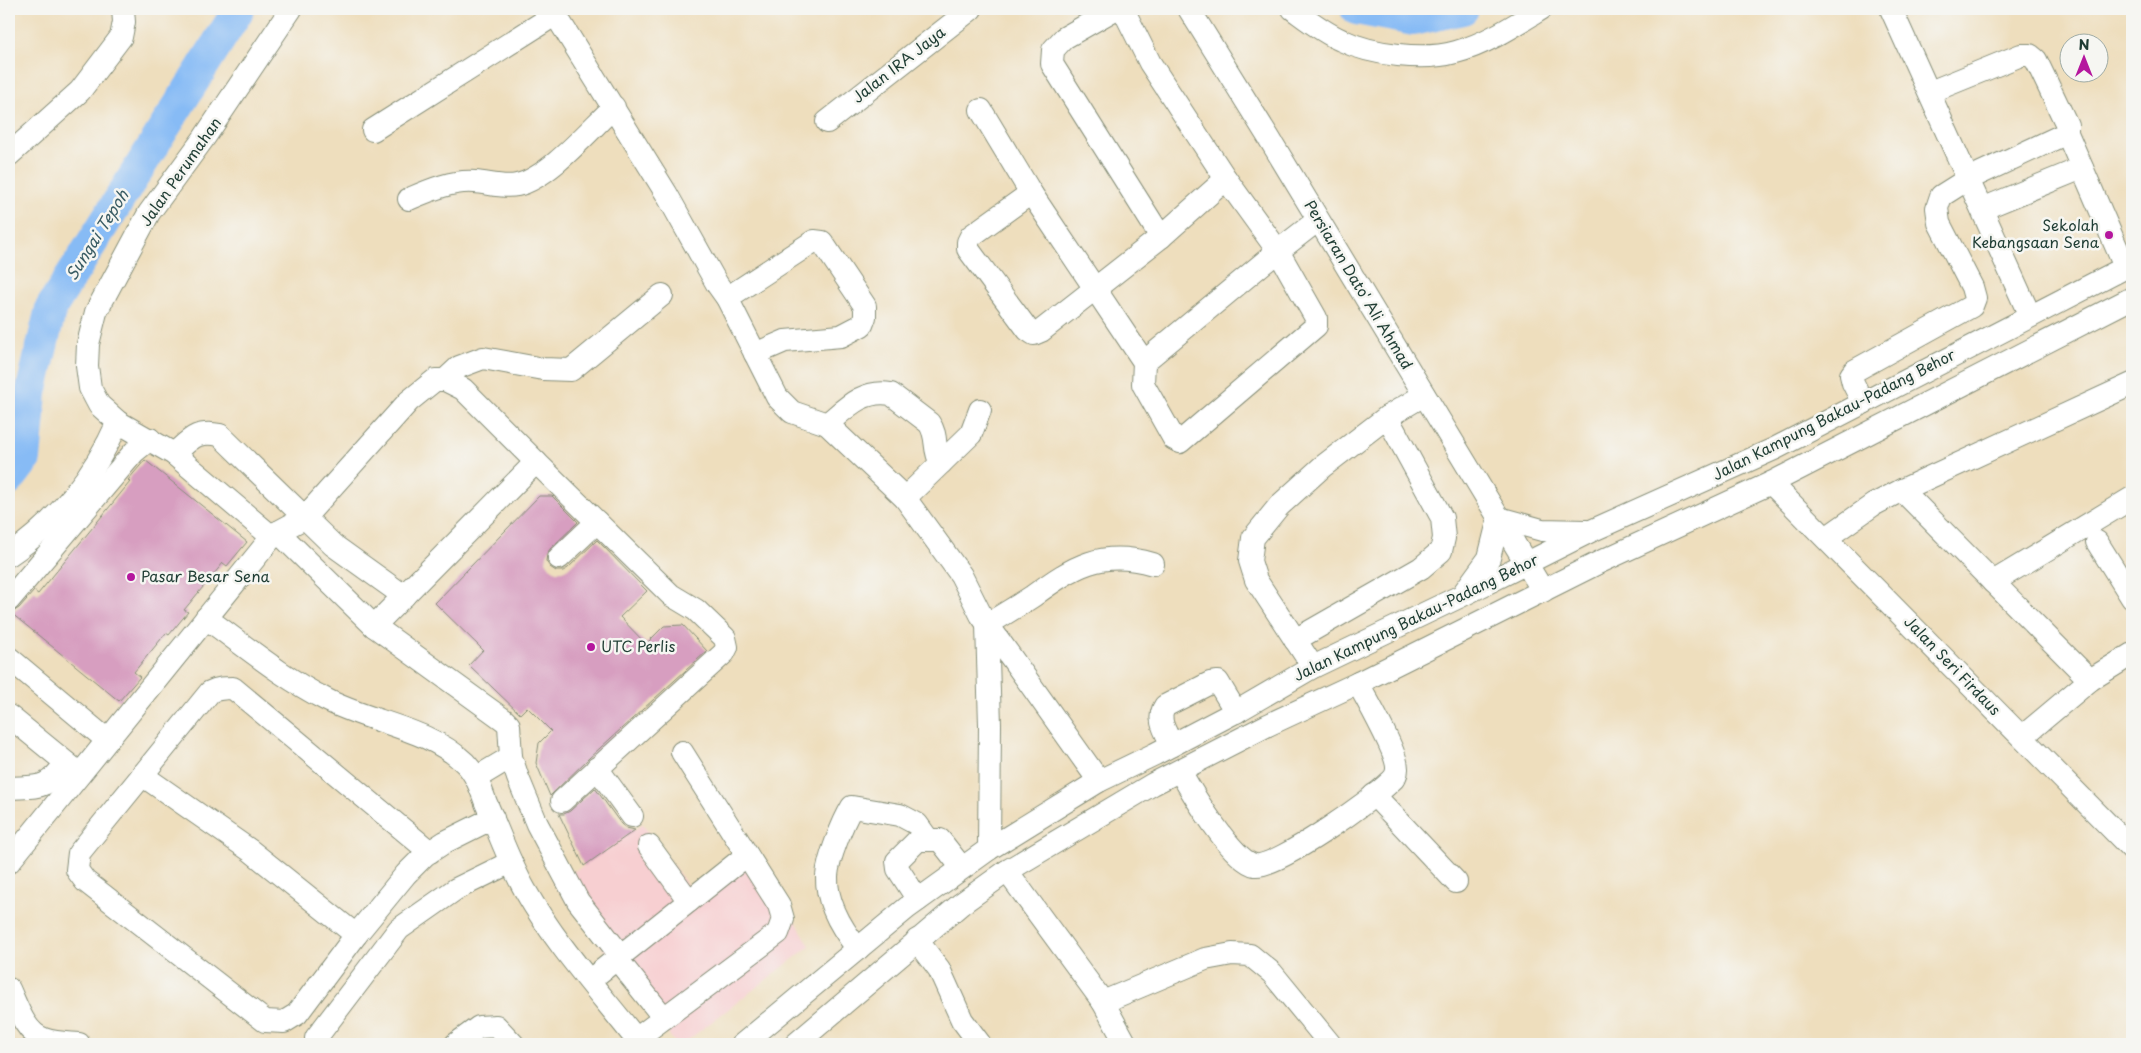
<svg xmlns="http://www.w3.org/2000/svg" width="2141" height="1053" viewBox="0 0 2141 1053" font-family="'Playpen Sans',sans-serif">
	<rect width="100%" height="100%" fill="#f6f6f2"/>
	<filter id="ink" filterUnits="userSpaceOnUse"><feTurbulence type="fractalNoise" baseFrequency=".02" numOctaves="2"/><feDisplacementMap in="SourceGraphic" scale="10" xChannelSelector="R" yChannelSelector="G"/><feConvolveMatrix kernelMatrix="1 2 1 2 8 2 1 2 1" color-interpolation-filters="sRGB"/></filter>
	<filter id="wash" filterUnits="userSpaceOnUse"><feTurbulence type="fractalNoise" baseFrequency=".0096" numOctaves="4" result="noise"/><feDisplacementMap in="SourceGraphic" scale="20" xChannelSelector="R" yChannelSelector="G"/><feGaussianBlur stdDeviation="1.12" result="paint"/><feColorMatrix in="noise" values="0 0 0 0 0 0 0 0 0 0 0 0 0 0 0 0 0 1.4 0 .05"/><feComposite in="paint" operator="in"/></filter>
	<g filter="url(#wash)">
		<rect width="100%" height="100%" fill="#eedebd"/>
		<path fill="#f7cfd1" d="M643,824l47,65 61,-45 59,102 -127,98h-7l-124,-162 32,-16z"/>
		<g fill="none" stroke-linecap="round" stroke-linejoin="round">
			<g stroke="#87bbf5" stroke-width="32">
				<path d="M1356,9l58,11 49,-11"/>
				<path d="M9,480l16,-21 6,-66 20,-85 188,-299"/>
			</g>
		</g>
		<g id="blocks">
			<g fill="#d79ec0">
				<path d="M145,460l102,82 -20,24 -4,-3 -39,47 4,2 -19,23 -3,-2 -32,39 6,5 -21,24 -108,-88 8,-5 15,-17 4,3 92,-112 -2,-2z"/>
				<path d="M539,496h13l26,26 -28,27 -3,5 -1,7 4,6 6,4h7l5,-3 29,-28 50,51 -27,26 26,27 18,-18 19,-1 24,26 -118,107 -39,38 -14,-33 3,-20 12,-12 -24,-24 -7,7 -51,-49 14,-15 -48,-47z"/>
				<path d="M595,788l26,36 5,4 9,2 -51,36 -25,-52h5l6,-3z"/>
			</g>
		</g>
	</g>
	<g filter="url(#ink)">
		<use href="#blocks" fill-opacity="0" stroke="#868e78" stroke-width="1"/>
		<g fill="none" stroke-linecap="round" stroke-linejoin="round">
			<g stroke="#868e78" stroke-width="24">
				<g id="minor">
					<path d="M552,9l114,184 51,91 10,14 50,99 15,15 35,12 78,74 56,77 20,40 118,166"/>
					<path d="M1115,9l-51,29 -11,12 -1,14 109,173"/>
					<path d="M1189,9l80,129 274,453"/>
					<path d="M1293,9c15,11 30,23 48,31 31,15 83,21 115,12 30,-8 59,-27 85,-43"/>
					<path d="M1891,9l139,307"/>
					<path d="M981,110l50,83 113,169 -1,22 31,55 6,3 136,-116v-8l-38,-67 -52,-72 -76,-116 -27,-54"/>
					<path d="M827,122l144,-113"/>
					<path d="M373,130l183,-116"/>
					<path d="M2067,133l58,134"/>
					<path d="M9,155l71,-64 41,-54 3,-15 -1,-13"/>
					<path d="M1031,193l-60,43 -3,6v7l60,81 6,4 7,-3 120,-94 65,-58"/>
					<path d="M409,199c21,-9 44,-19 66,-17 14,1 28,6 42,3 32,-7 73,-56 97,-78"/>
					<path d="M1982,209l100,-41"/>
					<path d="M727,298l87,-57 8,1 43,64v11l-3,8 -21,11 -56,5 -30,13"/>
					<path d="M1144,362l134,-111 40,-31"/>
					<path d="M445,380l14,-13 24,-9 60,11 28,1 91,-75"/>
					<path d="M1863,403l-10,-20 -2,-8 3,-4 118,-65 3,-8 -3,-11 -33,-64 -2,-15 4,-12 27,-17 99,-46v-8l-31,-65 -6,-5h-9l-91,37"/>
					<path d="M827,424c19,-16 36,-35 64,-30l38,29c10,14 3,25 12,40"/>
					<path d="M174,454c17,-15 22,-24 46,-19l113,110 71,51"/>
					<path d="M1771,483l361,366"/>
					<path d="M1902,490l188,190"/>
					<path d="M905,498l66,-64 9,-24"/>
					<path d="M1499,518l43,12 44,1"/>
					<path d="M278,532l96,94 130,94 5,5 2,32 7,21 19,46 41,77 43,55"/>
					<path d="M272,537l-98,-83 -56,-32 -19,-17 -9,-17 -3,-22 1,-22 8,-32 53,-99 55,-75 87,-129"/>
					<path d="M1826,538l47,-33 29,-15 230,-106"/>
					<path d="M2097,542l35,56"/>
					<path d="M9,555c48,-32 86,-81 109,-133"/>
					<path d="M559,558l38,-36"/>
					<path d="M1993,582l139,-84"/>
					<path d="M1465,591l24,-33 10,-40"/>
					<path d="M9,600l125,-148 16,-13"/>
					<path d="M206,618c39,28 76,59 119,81 45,24 102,28 140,64 11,11 16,26 21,40 13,29 23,59 39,87 31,55 76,104 115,154"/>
					<path d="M374,626l162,-164 135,133 25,15 29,28 2,9 -3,6 -162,148"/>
					<path d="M1295,640l126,-72 20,-17 3,-13 -2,-20 -55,-101"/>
					<path d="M9,658l98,82"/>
					<path d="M1313,667l-57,-87 -6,-19 3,-23 26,-32 43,-39 65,-50 37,-22"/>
					<path d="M9,716l71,58"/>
					<path d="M2022,737l68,-57 42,-26"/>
					<path d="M1172,745c-6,-13 -16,-26 -7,-39l45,-23 8,-1 18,30"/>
					<path d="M597,768l35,48"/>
					<path d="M1180,771c11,20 53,91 75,94 22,3 117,-65 135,-83 4,-3 7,-7 7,-13 1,-16 -31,-70 -39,-86"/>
					<path d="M142,775l109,76 105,84"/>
					<path d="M476,778l35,-21"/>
					<path d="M9,788c31,-2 37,2 57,-25"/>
					<path d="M1374,795l82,87"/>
					<path d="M649,846l40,55"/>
					<path d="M989,849l1,-124 -3,-100c15,-10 31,-19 46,-29 41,-30 68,-47 120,-32"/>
					<path d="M430,852l-197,-164c-8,0 -15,0 -23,4l-131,161 -2,17 8,11 180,140 19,1 13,-8 59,-79 50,-61 19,-19 20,-13 48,-24"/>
					<path d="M9,862l263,-325 6,-5 26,-14 105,-117 26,-21h10l18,9 73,73"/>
					<path d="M1007,871l96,131 102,-43 27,-5 18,1 22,18 58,71"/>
					<path d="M918,900l-20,-31 -1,-8 21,-21h22l22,28"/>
					<path d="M917,940l22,29 23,51 18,24"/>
					<path d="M858,949c-16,-20 -32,-47 -31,-73 1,-17 16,-54 25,-69l48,8 17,9 10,14"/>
					<path d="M617,959l47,59"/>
					<path d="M590,980l157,-125"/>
					<path d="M9,989c8,17 16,44 35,50 11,4 24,4 35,5"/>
					<path d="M1103,1002l23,42"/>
					<path d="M316,1038l83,-109 57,-40 55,-27"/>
					<path d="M636,1039l142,-106 5,-14 -4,-14 -97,-153"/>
					<path d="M456,1044l23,-17 17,-1 17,18"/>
					<path d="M743,1044l164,-136 82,-59 110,-68 56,-27 86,-45 72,-42 148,-71 130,-65 183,-82 358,-185"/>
					<path d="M796,1044l165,-140 46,-33 146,-87 115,-59 90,-42 242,-121 171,-79 361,-185"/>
				</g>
			</g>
			<use href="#minor" stroke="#fff" stroke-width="22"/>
		</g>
	</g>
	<g fill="#b5179e" stroke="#f6f6f2" stroke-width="2">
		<circle cx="2109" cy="235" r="5"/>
		<circle cx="131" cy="577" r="5"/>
		<circle cx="591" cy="647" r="5"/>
	</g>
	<g text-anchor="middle" stroke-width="5" stroke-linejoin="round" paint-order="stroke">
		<g font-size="15" fill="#1f3d34" stroke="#f6f6f2">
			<text transform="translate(899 65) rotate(-38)" y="5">Jalan IRA Jaya</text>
			<text transform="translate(181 172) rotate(-55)" y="5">Jalan Perumahan</text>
			<text transform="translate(1358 285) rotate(59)" y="5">Persiaran Dato' Ali Ahmad</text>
			<text transform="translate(1834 415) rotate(-27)" y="5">Jalan Kampung Bakau-Padang Behor</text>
			<text transform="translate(1416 618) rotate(-26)" y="5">Jalan Kampung Bakau-Padang Behor</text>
			<text transform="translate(1952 666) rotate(46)" y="5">Jalan Seri Firdaus</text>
		</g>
		<g font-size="15" fill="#1f3d34" stroke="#f6f6f2" text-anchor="start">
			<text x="2099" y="231" text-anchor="end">Sekolah<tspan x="2099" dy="17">Kebangsaan Sena</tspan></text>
			<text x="141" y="582">Pasar Besar Sena</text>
			<text x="601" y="652">UTC Perlis</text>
		</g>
		<g font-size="16" font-style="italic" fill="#395c64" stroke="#f6f6f2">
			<text transform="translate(97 235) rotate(-58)" y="6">Sungai Tepoh</text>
		</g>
	</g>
	<rect width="2141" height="1053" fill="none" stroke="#f6f6f2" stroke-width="30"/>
	<g transform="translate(2084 58)"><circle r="24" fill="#f6f6f2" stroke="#a0aca6"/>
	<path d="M0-4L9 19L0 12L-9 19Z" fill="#b5179e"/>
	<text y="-8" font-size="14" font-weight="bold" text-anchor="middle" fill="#1f3d34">N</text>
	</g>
</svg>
